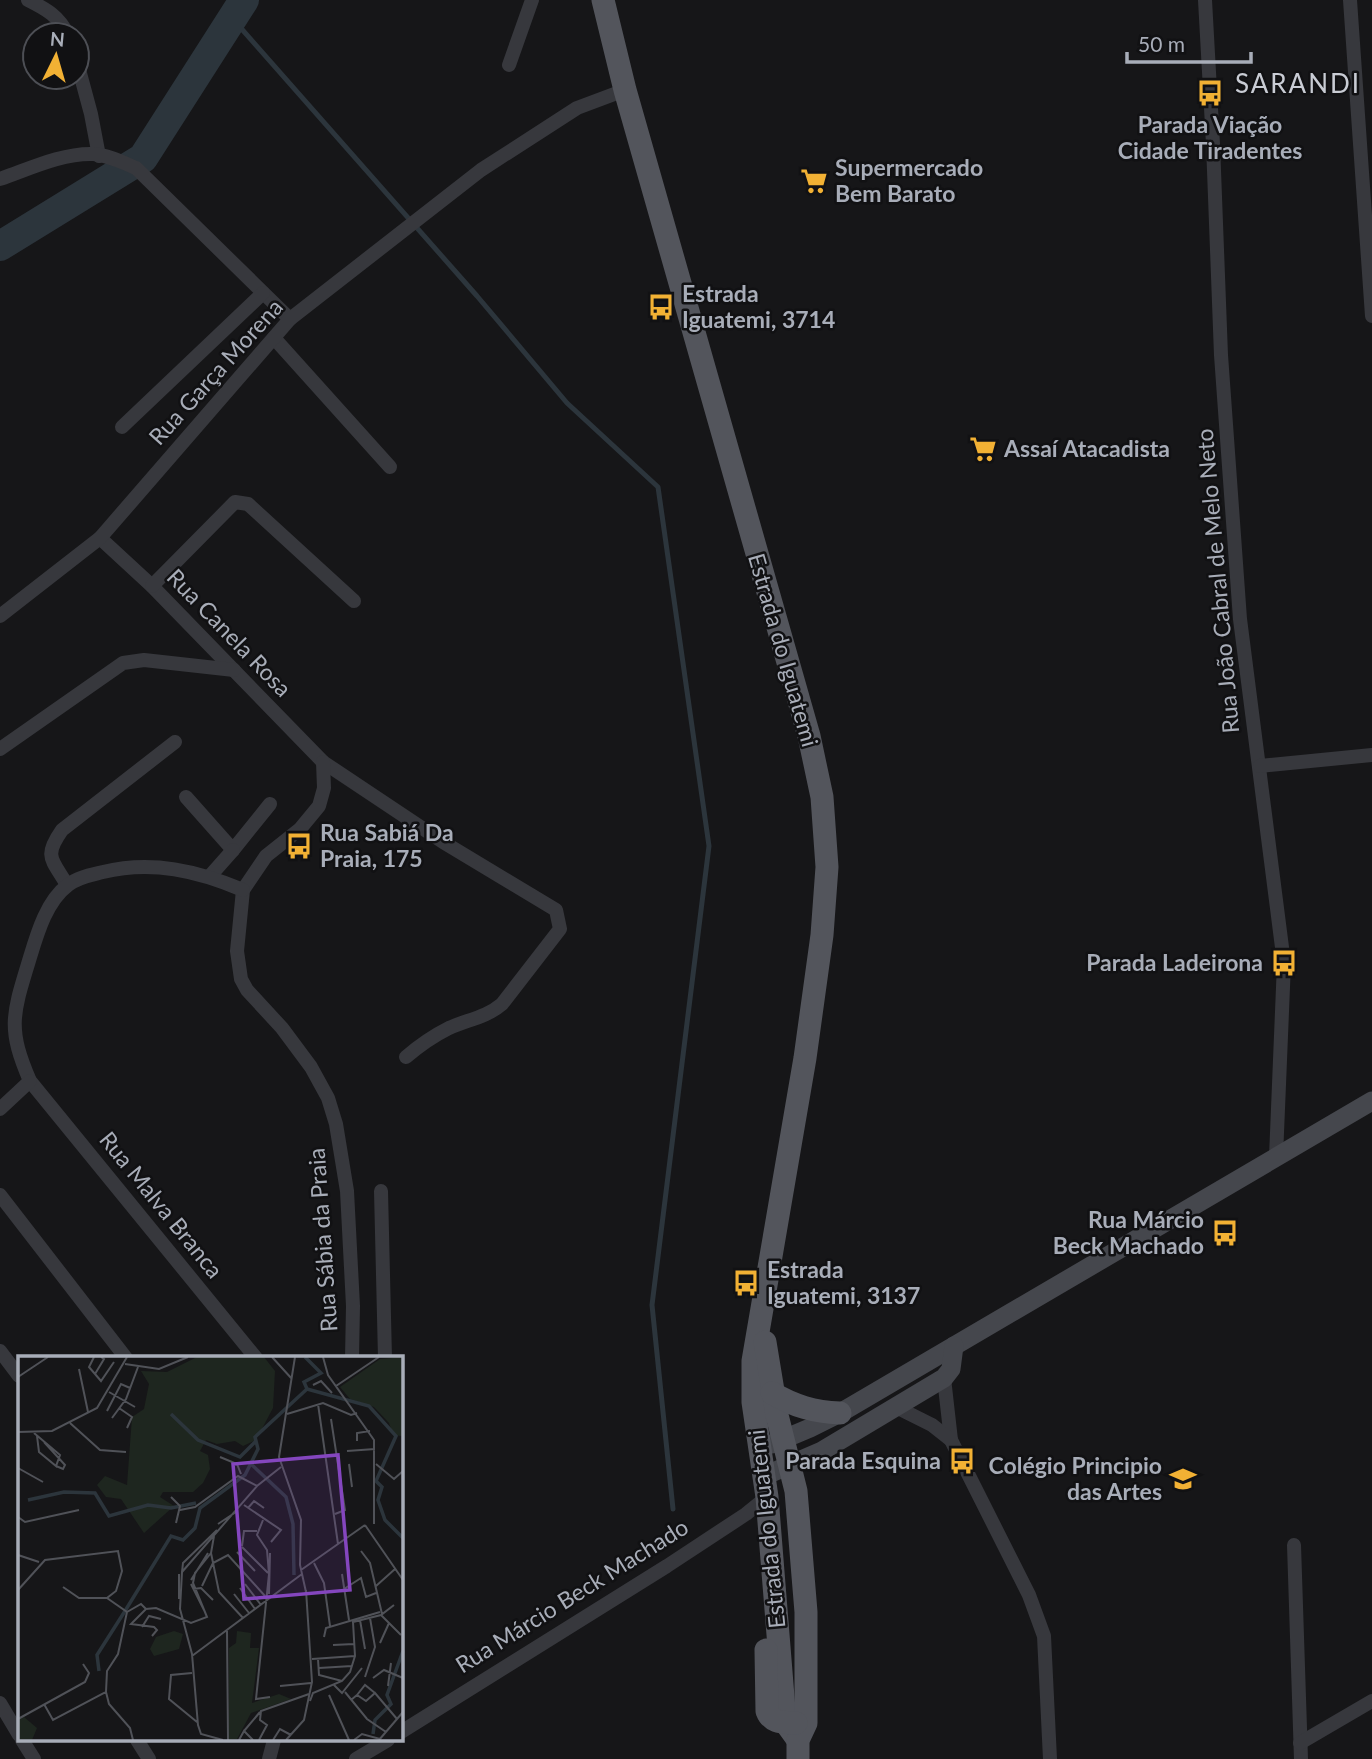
<svg xmlns="http://www.w3.org/2000/svg" width="1372" height="1759" viewBox="0 0 1372 1759" font-family="Lato,sans-serif">
	<rect width="100%" height="100%" fill="#161618"/>
	<g fill="none" stroke-linecap="round" stroke-linejoin="round">
		<path stroke="#2c353c" stroke-width="5" d="M232,18l245,278 90,107 91,84 51,359 -57,459 21,204"/>
		<path stroke="#2c353c" stroke-width="30" d="M0,246l143,-88 101,-158"/>
		<g stroke="#37383d" stroke-width="14">
			<path d="M28,0c18,9 31,16 40,35"/>
			<path d="M1205,0l8,144 8,211 19,264 44,344 -8,194"/>
			<path d="M1350,0l22,316"/>
			<path d="M77,62l14,52 8,42"/>
			<path d="M509,65l23,-65"/>
			<path d="M0,179c29,-10 62,-26 93,-25 15,1 29,8 43,14l154,151"/>
			<path d="M274,338l116,129"/>
			<path d="M122,427l141,-134"/>
			<path d="M100,538l52,48 171,176 120,80 113,68 4,19 -58,75c-15,13 -35,16 -53,24 -16,8 -29,17 -43,29"/>
			<path d="M152,586l83,-84 13,2 106,97"/>
			<path d="M0,616l100,-78 190,-219 191,-149 96,-62 48,-18"/>
			<path d="M0,749l123,-86 21,-3 90,10"/>
			<path d="M323,762l1,26 -5,18 -19,23 -34,27 -23,34 -6,61 4,28 6,11 35,38 29,39 17,31 8,26 11,67 6,115 -1,52"/>
			<path d="M1260,766l112,-11"/>
			<path d="M186,797l47,53 37,-46"/>
			<path d="M210,876l23,-26"/>
			<path d="M67,885c-15,-26 -24,-28 -5,-55l113,-88"/>
			<path d="M243,890c-45,-19 -91,-30 -140,-18 -12,3 -25,5 -35,13 -23,17 -32,53 -40,79 -16,52 -20,66 2,117l226,277"/>
			<path d="M0,1109l30,-28"/>
			<path d="M381,1191l4,167"/>
			<path d="M0,1195l126,163"/>
			<path d="M0,1351l19,25"/>
			<path d="M944,1378l7,62 78,155 15,41 6,123"/>
			<path d="M896,1407l36,18 19,15"/>
			<path d="M1294,1545l7,214"/>
			<path d="M0,1703l19,32"/>
			<path d="M401,1732l266,-166 79,-52 21,-17"/>
			<path d="M22,1740l12,19"/>
			<path d="M137,1740l12,19"/>
			<path d="M1300,1743l72,-42"/>
			<path d="M269,1759l5,-19"/>
			<path d="M356,1759l32,-19"/>
		</g>
		<g stroke="#45474d" stroke-width="19">
			<path d="M772,1444l38,-16 30,-15 532,-312"/>
			<path d="M764,1476l58,-25 122,-73 7,-9 3,-23"/>
		</g>
		<g stroke="#53555c" stroke-width="23">
			<path d="M603,0l22,90 184,646 13,61 5,70 -5,68 -17,123 -52,303v41l14,95 18,225 13,18"/>
			<path d="M765,1342l12,73 19,76 10,121v111l-8,17v19"/>
			<path d="M772,1393c22,13 42,19 68,20"/>
			<path d="M766,1650l1,61c5,13 17,11 29,12"/>
		</g>
	</g>
	<defs>
		<g id="bus-bare" transform="scale(2.1)"><path d="M-5-6H5V4H4V6H2V4H-2V6H-4V4H-5ZM-3.5-4V0h7V-4ZM-3.5 1.2v1.5H-2V1.2ZM2 1.2v1.5H3.5V1.2Z" fill="#f2b134" stroke="#111113" stroke-width="2.5" paint-order="stroke"/></g>
		<g id="supermarket-bare" transform="scale(2.1)"><path d="M-6-5.5h2.5l.6 2H6L4.5 2H-2.5L-4.4-4H-6ZM-1.5 3.2a1.3 1.3 0 1 0 .1 0ZM3 3.2a1.3 1.3 0 1 0 .1 0Z" fill="#f2b134" stroke="#111113" stroke-width="2.5" paint-order="stroke"/></g>
		<g id="school-bare" transform="scale(2.1)"><path d="M0-5L7-2L0 1L-7-2ZM-4 1L0 2.5L4 1V4Q0 6-4 4Z" fill="#f2b134" stroke="#111113" stroke-width="2.5" paint-order="stroke"/></g>
	</defs>
	<g fill-rule="evenodd">
		<use href="#bus-bare" x="1210" y="93"/>
		<use href="#supermarket-bare" x="814" y="181"/>
		<use href="#bus-bare" x="661" y="307"/>
		<use href="#supermarket-bare" x="983" y="449"/>
		<use href="#bus-bare" x="299" y="846"/>
		<use href="#bus-bare" x="1284" y="963"/>
		<use href="#bus-bare" x="1225" y="1233"/>
		<use href="#bus-bare" x="746" y="1283"/>
		<use href="#bus-bare" x="962" y="1461"/>
		<use href="#school-bare" x="1183" y="1479"/>
	</g>
	<g text-anchor="middle" stroke-width="5" stroke-linejoin="round" paint-order="stroke">
		<g font-size="23" font-weight="bold" fill="#a8adb8" stroke="#111113" text-anchor="start">
			<text x="1210" y="133" text-anchor="middle">Parada Viação<tspan x="1210" dy="26">Cidade Tiradentes</tspan></text>
			<text x="835" y="176">Supermercado<tspan x="835" dy="26">Bem Barato</tspan></text>
			<text x="682" y="302">Estrada<tspan x="682" dy="26">Iguatemi, 3714</tspan></text>
			<text x="1004" y="457">Assaí Atacadista</text>
			<text x="320" y="841">Rua Sabiá Da<tspan x="320" dy="26">Praia, 175</tspan></text>
			<text x="1263" y="971" text-anchor="end">Parada Ladeirona</text>
			<text x="1204" y="1228" text-anchor="end">Rua Márcio<tspan x="1204" dy="26">Beck Machado</tspan></text>
			<text x="767" y="1278">Estrada<tspan x="767" dy="26">Iguatemi, 3137</tspan></text>
			<text x="941" y="1469" text-anchor="end">Parada Esquina</text>
			<text x="1162" y="1474" text-anchor="end">Colégio Principio<tspan x="1162" dy="26">das Artes</tspan></text>
		</g>
		<g font-size="23" fill="#a8adb8" stroke="#111113">
			<text transform="translate(216 372) rotate(-48)" y="8">Rua Garça Morena</text>
			<text transform="translate(1218 581) rotate(-95)" y="8">Rua João Cabral de Melo Neto</text>
			<text transform="translate(229 633) rotate(46)" y="8">Rua Canela Rosa</text>
			<text transform="translate(783 650) rotate(74)" y="8">Estrada do Iguatemi</text>
			<text transform="translate(161 1205) rotate(51)" y="8">Rua Malva Branca</text>
			<text transform="translate(323 1240) rotate(-94)" y="8">Rua Sábia da Praia</text>
			<text transform="translate(767 1529) rotate(-96)" y="8">Estrada do Iguatemi</text>
			<text transform="translate(572 1596) rotate(-32)" y="8">Rua Márcio Beck Machado</text>
		</g>
		<g font-size="26" letter-spacing="2" fill="#c9ccd4" stroke="#111113">
			<text x="1298" y="93">SARANDI</text>
		</g>
	</g>
	<g transform="translate(18 1356)">
		<rect width="385" height="385" fill="#161618"/>
		<path d="M179,1h67l11,14 -2,37 -17,32 -13,6 -8,-5 -18,3 -11,-4 -6,11 8,4 2,14 -7,14 -10,9h-30l-3,5 14,9 -30,27 -23,-34 -15,-2 -9,-12 8,-9 22,9 5,-68 12,-8 5,-25 -8,-13 26,1zM385,1v78l-2,1 -8,-1 -4,-12 -15,-16 -24,-8 -10,-12 40,-28zM156,275l9,3 -4,15 -25,7 -4,-7 6,-12zM219,275l14,2 -1,15h9l-7,55 27,-9 12,5 -40,14 -14,26 -8,1v-92l7,-5zM6,361l13,11 -5,12h-14v-20z" fill="#1e261f"/>
		<path fill="none" stroke="#2c353c" stroke-width="3.5" d="M287,1l16,16 -17,9 3,7 62,17 27,30 -20,45 6,6 -4,13 7,20 18,18M153,58l27,26 42,17 16,-16M233,108l35,33 7,27 1,51M10,144l36,-8 31,1 14,23 39,-11 23,3 25,-5M107,255l46,-75 12,4 12,-12 5,-20 45,-33 13,-26 -3,-12 52,-48M81,315l-2,-16 28,-44M355,378l2,-14 16,-16 -4,-9 16,-44"/>
		<path fill="none" stroke="#505258" stroke-width="2" d="M76,1l-5,10 12,14 13,-19M254,1l20,22M277,1l-16,100 22,63 -1,45 6,27M305,1l5,18 46,65v84M107,8l34,5 29,-12M61,13l9,43M77,18l9,-15 -3,-2M0,21l30,-20M295,29l8,-4 11,12M318,30l43,-29M91,36l26,15M300,48l20,140M101,52l13,9 -5,11M89,55l14,-27 9,4M269,58l36,-11 28,12 6,-2M94,62l14,-19 12,-32M313,63l14,91 -10,4M52,67l30,27 26,2M0,76l34,-1 45,-23 30,-51M16,77l26,22 -4,11 -17,-14 -2,-16M339,85v-8l13,-2M26,86l21,23 -2,4 -7,-3M329,95l28,-2M202,101l17,7 4,10M331,108l3,23M358,108l18,15 9,-8M0,112l25,14M153,141l9,9 -4,17M226,149l37,25 -10,12M230,152l6,-7 10,7M162,154l15,-3 43,-31 19,10M0,161l7,5 54,-12M245,164l-6,15 10,15 2,24 -13,125 14,-2M200,168l18,-12M347,169l38,55M196,180l-3,17 8,39 24,26M224,190l2,-15h13M224,191l26,26M343,195l9,12 12,51M219,196l18,19M0,199l21,7M296,207l10,20 6,43M283,214l64,-45M164,216l1,-9 34,-33M324,218l7,46M173,224l17,-27M173,228l13,26M227,228l16,21M184,230l11,-23 15,-8 37,41M358,230l19,-17M45,231l16,11h28M222,232l15,21M175,233l8,-1 12,12M326,233l17,-11 5,19 10,-4M0,234l27,-30 73,-9 4,20 -6,20 -9,7 20,14 -9,42 -11,17 -1,21 -53,28 -9,-16M216,238l15,19M251,238l1,-41M161,243v-25M109,256l14,-8 5,5M363,259l20,20M342,264l5,29M124,271l7,-11 12,3M209,275l1,109M134,280l5,-6 -3,-3 -23,-3 15,-15 10,-1 35,15 16,-6 -14,-34 2,-10 16,-20M306,281l2,-9 54,-16M362,287l9,-20M315,289l21,-1M174,300l110,-82M294,303l43,-3M300,303l1,16 23,6M301,312l33,-2M174,317l-21,2 -2,24 28,23M347,321l10,-30 -5,-29M355,322l11,-8 19,8M316,329l8,8 20,-25M262,330l31,-3M370,330l3,-23M88,336l3,12 21,24 3,12M327,336l22,27 19,13M311,339l20,45M339,339l8,-10 10,8M333,344l6,-5 9,6 9,-8 22,26M292,345l3,-8 29,-12 8,-9 5,-16 -2,-34 28,-7 13,-10M0,363l67,-37 4,-9 -6,-9M226,375l16,-19M205,384l-22,-6 -3,-9 -6,-71 -12,-45 2,-37 75,-86 24,-19M221,384l5,-9 9,9M241,384l8,-15 -7,-5 1,-9 48,-17M255,384l7,-11 11,6M268,384l18,-20 8,-38 -6,-92M336,384l8,-6 18,5M361,384l24,-28"/>
		<path fill="#8446be" fill-opacity="0.15" stroke="#8446be" stroke-width="3.5" d="M320,99l12,135 -106,9 -11,-135z"/>
		<rect width="385" height="385" fill="none" stroke="#a8adb8" stroke-width="3.5"/>
	</g>
	<g transform="translate(56 56) rotate(5)"><circle r="33" fill="#111113" stroke="#4d4f55" stroke-width="2"/>
	<path d="M0-5L12 26L0 18L-12 26Z" fill="#f2b134"/>
	<text y="-10" font-size="19" font-weight="bold" text-anchor="middle" fill="#a8adb8">N</text>
	</g>
	<path d="M1127 52v10h124v-10" fill="none" stroke="#a8adb8" stroke-width="3.5"/>
	<text x="1138" y="52" font-size="21" fill="#a8adb8" stroke="#111113" stroke-width="5" paint-order="stroke">50 m</text>
</svg>
